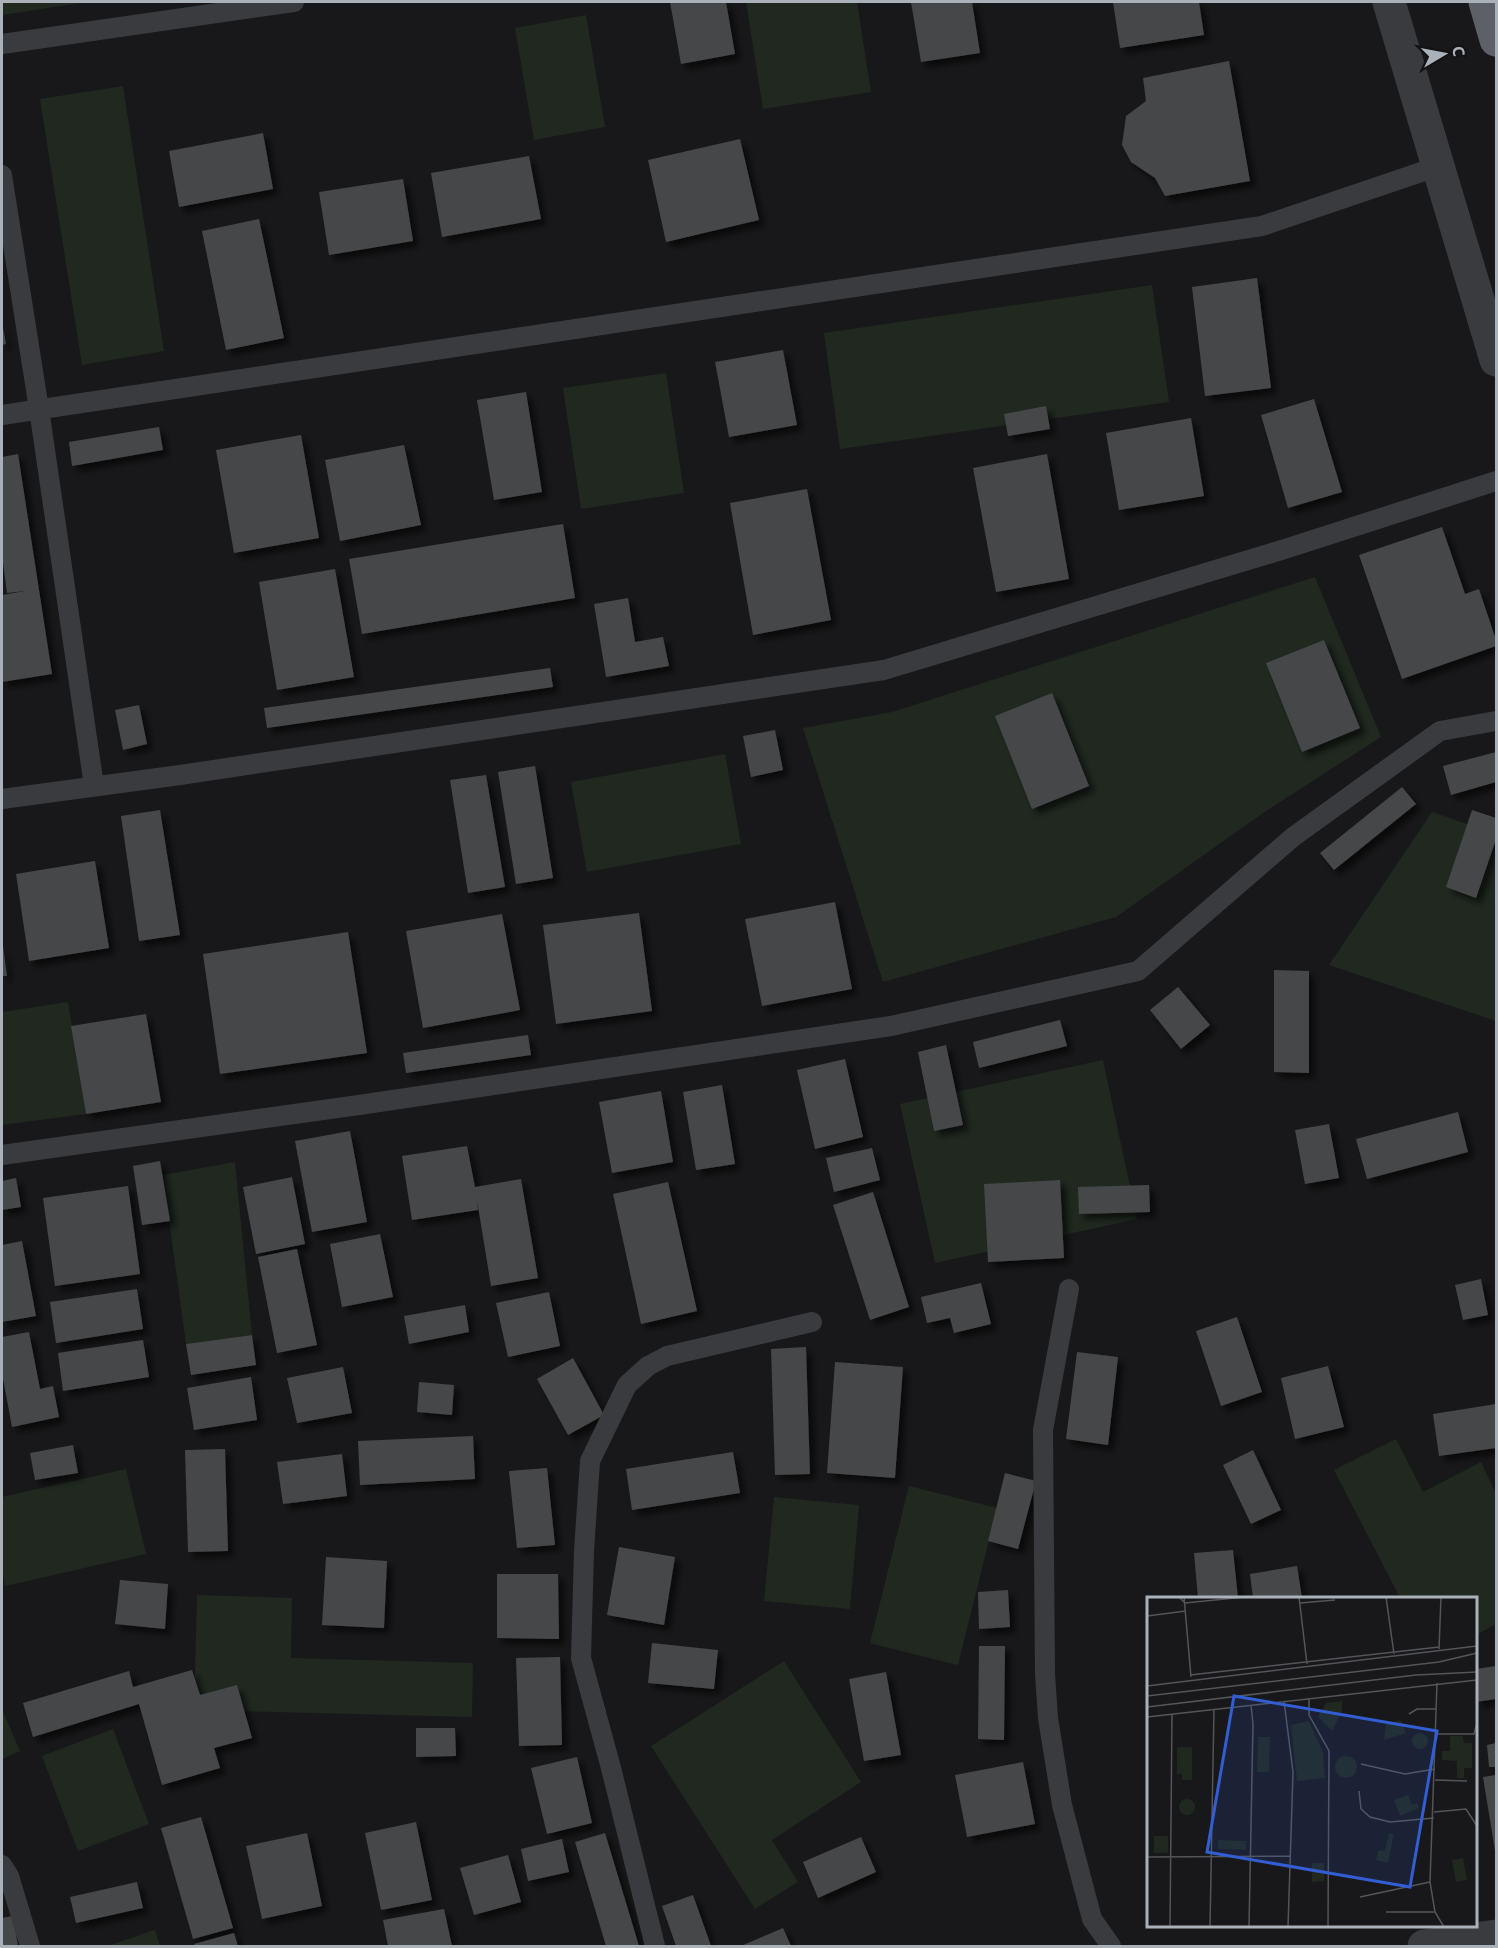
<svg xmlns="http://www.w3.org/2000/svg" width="1498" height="1948" viewBox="0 0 1498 1948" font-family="'Noto Sans',sans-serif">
	<defs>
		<filter id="shadow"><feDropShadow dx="5.5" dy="5.5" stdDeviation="3" flood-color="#0009"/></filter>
	</defs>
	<rect width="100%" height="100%" fill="#18181a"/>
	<g fill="#202820">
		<path d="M2,2h85l-84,13z"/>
		<path d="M746,2h111l14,90 -108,17z"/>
		<path d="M586,15l19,112 -71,13 -19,-112z"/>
		<path d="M123,86l41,265 -82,14 -42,-266z"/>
		<path d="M1152,285l17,117 -329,47 -16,-116z"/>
		<path d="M666,373l18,120 -103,16 -18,-121z"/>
		<path d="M1315,577l66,160 -115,74 -150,106 -233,65 -80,-254 89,-16z"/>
		<path d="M725,754l16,90 -154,28 -16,-90z"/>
		<path d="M1432,812l64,22v187l-167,-56z"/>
		<path d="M68,1002l18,112 -84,11v-113z"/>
		<path d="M1103,1060l34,159 -202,44 -35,-159z"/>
		<path d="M235,1162l17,173 -66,9 -23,-169z"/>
		<path d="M1396,1439l27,53 58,-30 15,32v130l-20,11v-37h-76l-66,-128z"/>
		<path d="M126,1469l20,85 -141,32 -3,-16v-73z"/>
		<path d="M909,1486l88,22 -39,157 -88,-22z"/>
		<path d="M774,1497l85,8 -9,104 -86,-8z"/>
		<path d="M197,1595l95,3 -1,60 182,5 -1,54 -278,-7z"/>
		<path d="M784,1661l77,121 -89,58 26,42 -43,27 -104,-163z"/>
		<path d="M2,1709l18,42 -18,8z"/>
		<path d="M113,1729l36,95 -71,27 -36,-95z"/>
		<path d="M155,1930l5,16h-52l46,-16z"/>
	</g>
	<g fill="#45474a" filter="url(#shadow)">
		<path d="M670,2h56l9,52 -54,10z"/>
		<path d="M911,2h61l8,51 -59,9z"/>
		<path d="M1113,2h86l5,33 -84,13z"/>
		<path d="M1229,61l21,120 -85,15 -10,-18 -24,-16 -9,-17 4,-29 20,-15 -3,-23z"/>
		<path d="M263,133l10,56 -94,18 -10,-56z"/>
		<path d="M740,139l19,81 -93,22 -18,-82z"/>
		<path d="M529,156l12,63 -99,18 -11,-64z"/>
		<path d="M403,179l10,62 -84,14 -10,-63z"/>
		<path d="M259,219l25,119 -58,12 -24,-119z"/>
		<path d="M1257,278l14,110 -66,8 -13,-109z"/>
		<path d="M2,322l4,22 -4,1z"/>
		<path d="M783,350l14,75 -68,12 -14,-75z"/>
		<path d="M526,392l16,100 -48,8 -17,-100z"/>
		<path d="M1314,399l28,93 -54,16 -27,-93z"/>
		<path d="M1046,406l4,23 -42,7 -4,-22z"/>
		<path d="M1191,418l13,78 -85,14 -13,-77z"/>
		<path d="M159,427l4,23 -91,16 -3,-24z"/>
		<path d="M301,435l18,103 -85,15 -18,-103z"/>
		<path d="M404,445l17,80 -81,16 -15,-81z"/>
		<path d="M18,454l34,220 -50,8v-87l23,-4 -18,2 -5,-38v-98z"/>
		<path d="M1047,454l22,125 -73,13 -23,-124z"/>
		<path d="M807,489l24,131 -78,15 -23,-132z"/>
		<path d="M563,524l12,74 -213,36 -13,-75z"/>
		<path d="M1442,527l23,67 14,-5 17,51v6l-94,33 -43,-124z"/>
		<path d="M335,569l19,108 -77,13 -18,-108z"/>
		<path d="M628,598l7,44 28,-5 6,29 -63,11 -12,-73z"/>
		<path d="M1324,640l36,88 -58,24 -36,-89z"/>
		<path d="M550,668l3,19 -286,41 -3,-20z"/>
		<path d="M1052,693l37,93 -57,23 -37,-93z"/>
		<path d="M139,705l8,39 -24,6 -8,-40z"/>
		<path d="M775,730l8,40 -32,7 -8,-41z"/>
		<path d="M1496,752v30l-45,13 -8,-29z"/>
		<path d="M535,766l18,112 -37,6 -18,-112z"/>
		<path d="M486,775l19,112 -37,6 -18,-113z"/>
		<path d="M1402,787l14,17 -82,66 -14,-17z"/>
		<path d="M160,810l20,125 -41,6 -18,-125z"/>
		<path d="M1472,810l24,8v21l-20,59 -30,-11z"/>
		<path d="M95,861l14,87 -80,13 -13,-87z"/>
		<path d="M835,902l17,87 -90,17 -17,-87z"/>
		<path d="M639,913l13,98 -96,13 -13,-99z"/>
		<path d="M502,914l18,96 -97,18 -17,-97z"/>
		<path d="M348,932l19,121 -147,21 -17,-120z"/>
		<path d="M2,946h1l4,30h-5z"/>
		<path d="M1274,970l35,1v102l-35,-1z"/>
		<path d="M1178,987l32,38 -29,24 -31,-39z"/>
		<path d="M146,1014l15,88 -75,12 -15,-88z"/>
		<path d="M1060,1020l7,26 -88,22 -6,-26z"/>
		<path d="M528,1035l3,20 -125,18 -3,-20z"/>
		<path d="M946,1045l17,80 -29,6 -16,-79z"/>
		<path d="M845,1059l18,78 -48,12 -18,-79z"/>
		<path d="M722,1085l13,79 -39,6 -13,-78z"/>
		<path d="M661,1091l12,71 -61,11 -13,-71z"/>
		<path d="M1458,1112l10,40 -101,27 -11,-40z"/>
		<path d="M1329,1124l10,54 -34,6 -10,-54z"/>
		<path d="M350,1131l17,91 -55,10 -17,-91z"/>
		<path d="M467,1146l8,41 46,-8 17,99 -47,8 -14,-86 1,10 -66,10 -10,-64z"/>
		<path d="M872,1148l8,32 -46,12 -8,-34z"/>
		<path d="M160,1161l10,60 -28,4 -9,-59z"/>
		<path d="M292,1177l13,67 -49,10 -13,-67z"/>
		<path d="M16,1178l5,29 -19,3v-29z"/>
		<path d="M1060,1180l4,78 -76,4 -4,-78z"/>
		<path d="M668,1182l29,129 -56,13 -28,-130z"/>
		<path d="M1149,1185l1,27 -71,2 -1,-27z"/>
		<path d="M128,1186l12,88 -85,12 -12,-88z"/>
		<path d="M873,1192l36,115 -39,13 -37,-115z"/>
		<path d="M380,1234l13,63 -51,10 -12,-63z"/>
		<path d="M22,1241l14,75 -34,6v-77z"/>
		<path d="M297,1249l20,96 -40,8 -19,-96z"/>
		<path d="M1481,1279l7,36 -25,5 -8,-35z"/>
		<path d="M981,1283l10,41 -37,9 -4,-15 -23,5 -6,-26z"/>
		<path d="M137,1289l6,40 -87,14 -6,-41z"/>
		<path d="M549,1292l11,54 -52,11 -12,-54z"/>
		<path d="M465,1305l4,27 -60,12 -5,-28z"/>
		<path d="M1237,1317l25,75 -41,14 -25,-75z"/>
		<path d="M29,1332l11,57 13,-3 6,31 -47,10 -10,-54v-36z"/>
		<path d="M252,1335l4,30 -65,10 -5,-31z"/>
		<path d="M143,1340l6,37 -86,14 -5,-38z"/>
		<path d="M806,1347l4,127 -35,1 -4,-126z"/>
		<path d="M1077,1352l41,5 -10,88 -42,-6z"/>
		<path d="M573,1358l31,57 -36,20 -31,-56z"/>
		<path d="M835,1362l68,5 -8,111 -68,-5z"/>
		<path d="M1328,1366l16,61 -49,12 -14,-61z"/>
		<path d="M343,1367l9,46 -55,10 -10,-45z"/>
		<path d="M251,1377l6,43 -63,10 -7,-42z"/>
		<path d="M419,1382l35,3 -2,30 -35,-3z"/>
		<path d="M1496,1404v44l-57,8 -6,-42z"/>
		<path d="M473,1436l2,43 -115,6 -2,-44z"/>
		<path d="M73,1445l5,28 -43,7 -5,-27z"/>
		<path d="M225,1449l3,102 -40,1 -3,-102z"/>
		<path d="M1253,1450l28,60 -30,14 -28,-59z"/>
		<path d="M733,1452l7,41 -108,17 -6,-41z"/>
		<path d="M342,1454l5,42 -64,8 -6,-42z"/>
		<path d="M547,1468l8,77 -38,3 -8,-77z"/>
		<path d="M1005,1473l31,8 -18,68 -30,-8z"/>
		<path d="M619,1547l56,10 -11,68 -57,-10z"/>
		<path d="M1233,1550l5,48h-40l-4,-45z"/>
		<path d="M326,1557l61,4 -3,67 -62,-3z"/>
		<path d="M1297,1566l5,32h-49l-3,-24z"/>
		<path d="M497,1574h61l1,65 -62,-1z"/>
		<path d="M120,1580l48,4 -3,45 -50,-5z"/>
		<path d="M1008,1590l2,37 -31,2 -1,-37z"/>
		<path d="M652,1643l66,7 -4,39 -66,-6z"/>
		<path d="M979,1646h26l-1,94 -26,-1z"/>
		<path d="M560,1657l2,88 -43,1 -3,-88z"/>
		<path d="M1496,1666v33l-20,3v-33z"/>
		<path d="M192,1670l8,25 37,-10 15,53 -38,10 6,20 -58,17 -23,-81 -106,33 -10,-34 106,-32 4,16z"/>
		<path d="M886,1672l15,83 -37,6 -15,-82z"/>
		<path d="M416,1728h39l1,28 -40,1z"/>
		<path d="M1496,1743v24h-7l-2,-22z"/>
		<path d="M577,1757l15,66 -45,11 -16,-66z"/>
		<path d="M1023,1762l12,62 -68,13 -12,-62z"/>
		<path d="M1496,1775v76h-1l-12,-74z"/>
		<path d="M201,1817l32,111 -40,11 -32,-111z"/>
		<path d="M416,1822l16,78 -51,10 -16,-77z"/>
		<path d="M307,1833l15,73 -60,13 -16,-73z"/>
		<path d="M605,1833l34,113h-33l-31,-104z"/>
		<path d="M861,1837l15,35 -58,26 -15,-36z"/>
		<path d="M562,1839l7,33 -41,9 -7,-32z"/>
		<path d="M508,1855l13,47 -47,13 -14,-47z"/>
		<path d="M137,1882l6,26 -67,15 -6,-26z"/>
		<path d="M693,1895l18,51h-35l-14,-40z"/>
		<path d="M444,1909l8,37h-64l-5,-26z"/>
		<path d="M13,1916l5,30h-16v-28z"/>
		<path d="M783,1928l8,18h-50z"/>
		<path d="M234,1933l4,13h-43l-1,-2z"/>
	</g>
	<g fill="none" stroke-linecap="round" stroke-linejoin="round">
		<g stroke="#393b3f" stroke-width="20">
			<path d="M2,44l292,-42"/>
			<path d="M2,175l37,234 55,377"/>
			<path d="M2,415l1260,-189 177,-60"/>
			<path d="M2,799l178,-24 704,-105 404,-122 208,-67"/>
			<path d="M2,1155l357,-50 532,-79 247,-55 155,-134 147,-106 56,-10"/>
			<path d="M1069,1289l-26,141 2,244 3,44 14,87 30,114 19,27"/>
			<path d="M2,1865l7,11 21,70"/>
			<path d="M655,1946l-44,-178 -30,-110 3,-107 6,-90 37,-76 21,-19 19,-10 145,-34"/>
		</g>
		<g stroke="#393b3f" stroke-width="33">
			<path d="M1389,2l107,358"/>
			<path d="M1424,1946l72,-10"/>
		</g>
		<path stroke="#5e6067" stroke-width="33" d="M1485,2l11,38"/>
	</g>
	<g transform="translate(1147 1597)">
		<rect width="330" height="330" fill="#18181a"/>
		<path d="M195,104v11l-10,19 -14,-14 8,-14zM254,123l5,13 -22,7 2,-16zM162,124l14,31 2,26 -28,3 -6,-56zM265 144a8 8 0 1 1 16 0a8 8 0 1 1-16 0ZM303,139h13l1,7h8v25h-8v10h-7v-17l-15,-1v-9h8zM111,140h12l-1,35h-12zM30,150h15v33h-10v-6h-5zM188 170a11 11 0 1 1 22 0a11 11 0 1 1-22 0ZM261,198l4,10 5,-2 2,5 -19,8 -6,-16zM32 210a8 8 0 1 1 16 0a8 8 0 1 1-16 0ZM242,236l5,1 -6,29 -12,-3 2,-10 7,1zM7,239h14v17h-14zM71,243l28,1v9l-28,-1zM316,261l4,22 -11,2 -4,-22zM165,266h12v18l-12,1z" fill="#202820"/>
		<path fill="none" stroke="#53555a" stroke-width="1.5" d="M32,0l6,6 60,-6M37,0l7,80M152,0l8,67M239,0l8,57M153,6l35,-3M0,19l39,-5M292,52l2,-52M43,78l249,-28M290,86l-7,199 5,30 9,15M0,89l330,-40M0,99l292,-34 38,-9M162,101v17l20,36 -1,176M137,104l9,71 -5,155M0,110l269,-32 61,-3M262,117l8,-5h19M0,120l330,-37M289,137h38l3,-11M214,167l44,10 30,-5M288,183l32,1M212,194l2,18 9,8 20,5 44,-4M287,215l32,-3 11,17M0,260l143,-1M213,300l70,-15M239,315h49M23,330l2,-213M63,330l4,-218M102,330l4,-203 -2,-19"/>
		<path fill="#325dd3" fill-opacity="0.15" stroke="#325dd3" stroke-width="3" d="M87,99l203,35 -27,156 -203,-35z"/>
		<rect width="330" height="330" fill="none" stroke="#abb1b9" stroke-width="3"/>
	</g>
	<rect width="1498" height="1948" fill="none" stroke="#abb1b9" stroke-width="6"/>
	<g transform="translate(1444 54) rotate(80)" stroke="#131315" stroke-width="4.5" paint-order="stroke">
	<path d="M0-4.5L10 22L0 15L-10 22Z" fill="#abb1b9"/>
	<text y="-9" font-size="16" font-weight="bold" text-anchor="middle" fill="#abb1b9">С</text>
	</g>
</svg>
